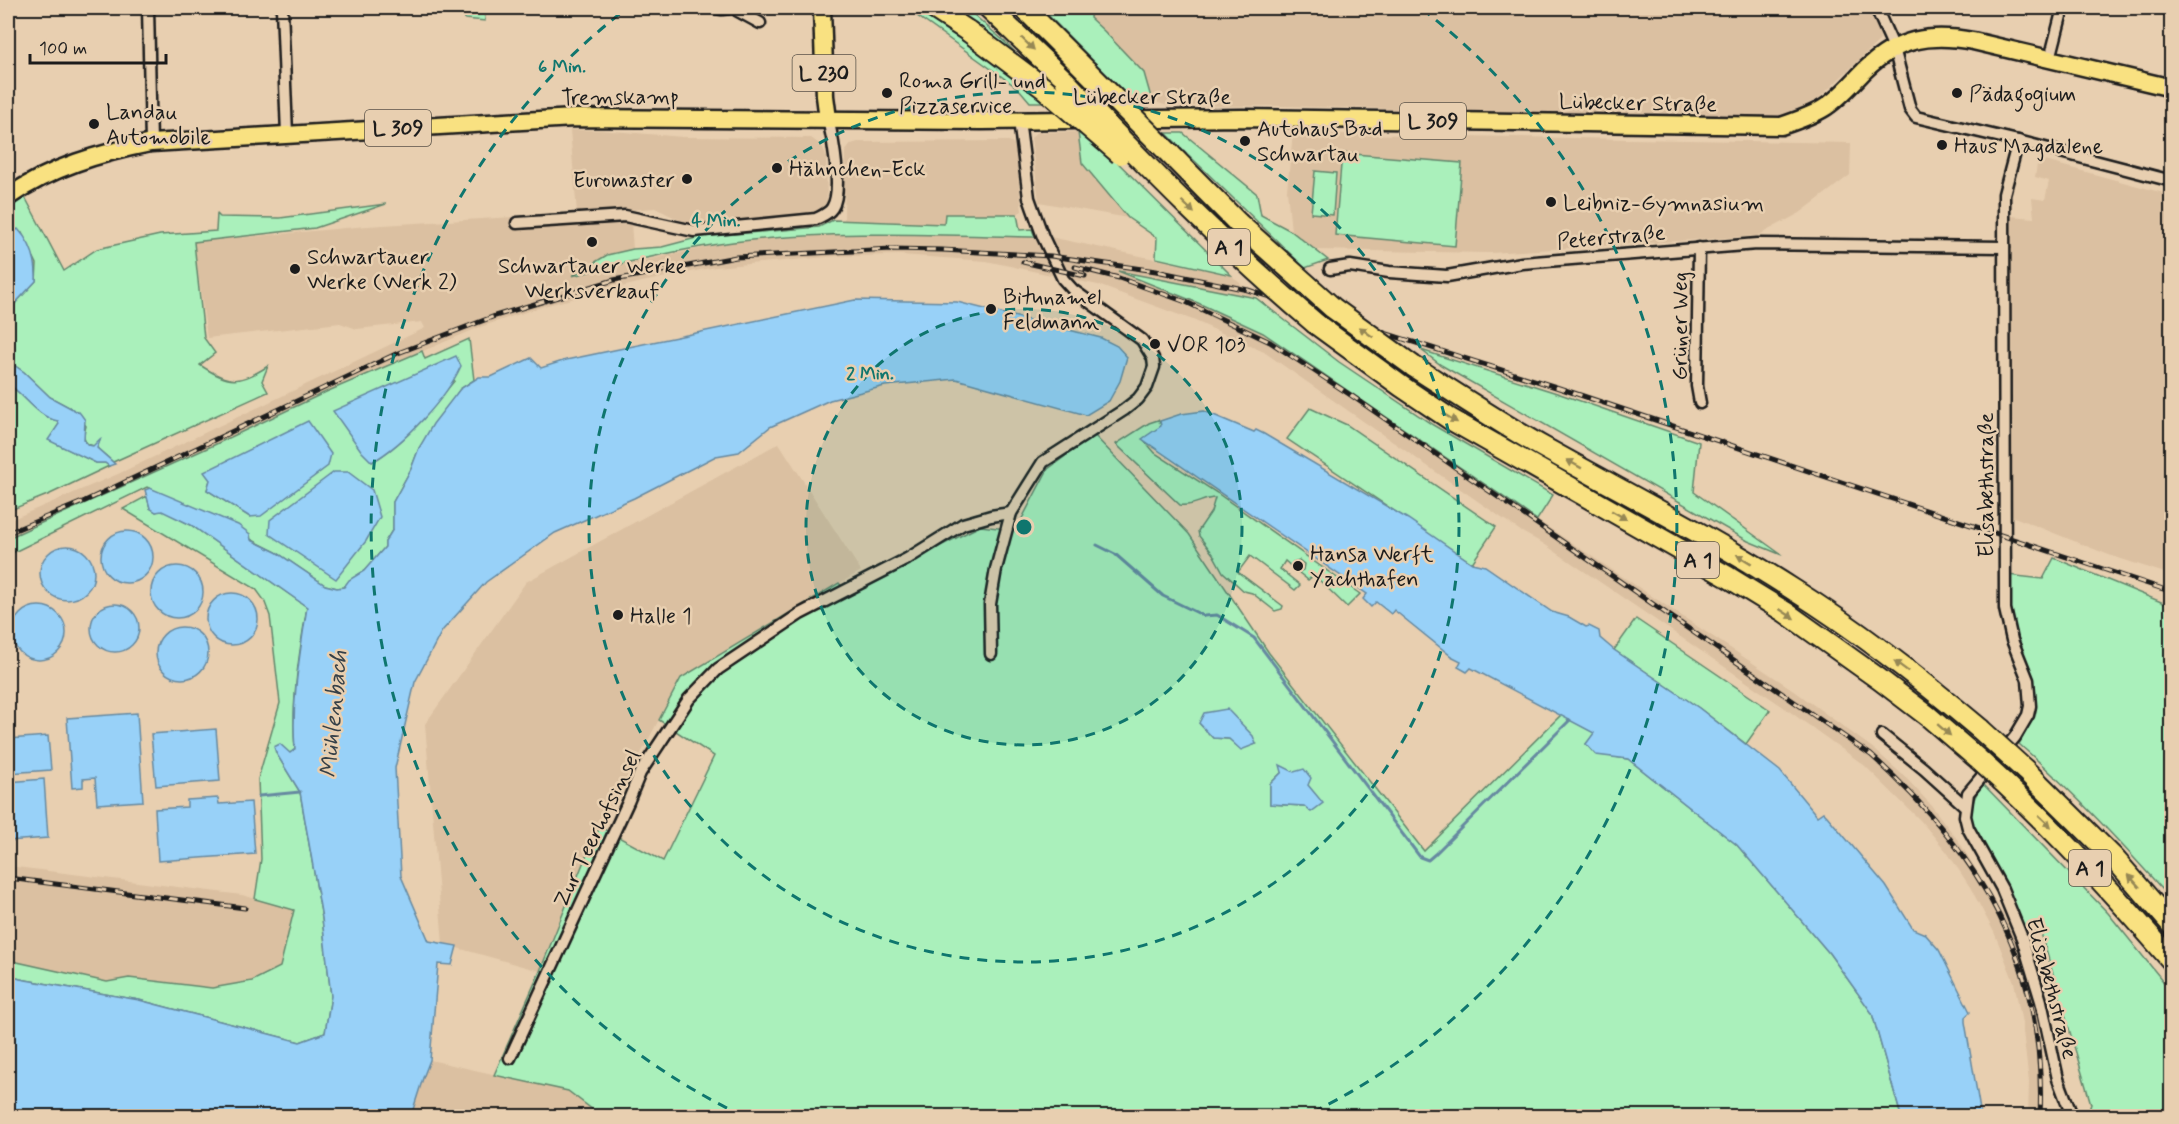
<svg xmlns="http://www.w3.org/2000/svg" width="2179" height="1124" viewBox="0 0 2179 1124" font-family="Mynerve,sans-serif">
	<rect width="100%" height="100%" fill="#e8cfb0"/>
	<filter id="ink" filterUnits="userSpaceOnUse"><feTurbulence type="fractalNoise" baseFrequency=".0167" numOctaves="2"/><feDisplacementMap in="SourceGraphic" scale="12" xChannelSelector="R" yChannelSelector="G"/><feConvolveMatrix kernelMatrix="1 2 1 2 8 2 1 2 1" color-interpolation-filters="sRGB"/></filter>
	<g filter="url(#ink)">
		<g fill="#dbc0a1">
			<path d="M1091,8h780l8,17 1,15 -61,58 -38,21 -504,-13h-109l-16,-5 -8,-28 -54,-55z"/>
			<path d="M570,130h31l82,7 128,1 11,8 4,9 1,47 -13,14 -122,10 -37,-18 -25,2 3,39 -26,6 -32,20 157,-33 98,-7 66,-1 154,3 181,38 25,23 -134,-26 76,31 65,30 274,187 252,167 85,62 31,28 26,28 29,38 49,82 7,16 22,78 6,63 -1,34h-15l1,-34 -7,-59 -8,-41 -20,-50 -24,-45 -23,-35 -27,-32 -56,-55 -82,-59 -238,-162 -22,-12 -258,-180 -71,-32 -95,-35 -112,-24 -85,-6 -63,1 -123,11 -73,15 -95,23 -67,22 -154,65 -112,53 -206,93v-17l110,-47 307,-146 -3,-6 -65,7 -17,-6 -133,15 -13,-96 173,-16 210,-13z"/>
			<path d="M1038,132h40l4,31 46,55 -89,-16 -8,-64z"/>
			<path d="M1293,133l558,10 -1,32 -50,38 -43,23 -266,17 -177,-3 -23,-19 -4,-41z"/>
			<path d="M1009,141l4,2 2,5 7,63 -5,3h-71l-2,10 -100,-4 1,-68 6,-8 7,-2z"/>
			<path d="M2038,159l133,36v380l-62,-20 -100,-40 2,-299 23,2 -2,-20 13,2 4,-19 -14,-4z"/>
			<path d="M779,443l82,128 -180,107 -97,183 -44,110 -97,-27 -18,-220 101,-142z"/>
			<path d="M8,866l234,29 80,23 -22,124 -63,-17 -229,-50z"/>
			<path d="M430,1060l138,31 33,25h-190l12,-38z"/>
		</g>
		<g fill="#aaf0bb" stroke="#63866c" stroke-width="1.5" fill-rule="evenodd">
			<path d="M464,8h20l1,13 -20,-2z"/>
			<path d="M906,8h8l115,76 23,18h-22l-11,-13z"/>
			<path d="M941,8h25l39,34 29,29z"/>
			<path d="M1041,8h50l-1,10 14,13 40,42 8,28h-19z"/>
			<path d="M1078,132h9l144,143 -75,-17 1,-20 -29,-20 -46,-55z"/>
			<path d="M1183,133l74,61 4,21 30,16 37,29 -23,8 -139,-135z"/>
			<path d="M1342,153l120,10 -7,83 -120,-11z"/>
			<path d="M1315,171l21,2 -3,42 -22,-2z"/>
			<path d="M25,197l39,74 33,-22 63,-14 56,-4 1,-17 3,3 60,1 106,-14 -71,24 -121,14 10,96 11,15 -15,12c29,19 39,20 68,1l-6,15 6,11 -155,70 -16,-14 3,-8 -6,6c-12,-2 -11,-10 -8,-20l-15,-18 -21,-11 -26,-25 -16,-11v-50l28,-30 1,-17 -15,-31 -14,11v-34z"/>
			<path d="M945,214h72l3,16 12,-1 3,8c-100,-2 -202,-7 -302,5 -54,7 -108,21 -161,34l35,-21 26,-6 29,-2 38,-10 119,-10 14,-7 111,4z"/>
			<path d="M1118,271l138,27 83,64 94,63 120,70 -16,25 -274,-187 -65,-30z"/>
			<path d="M469,339l5,41 -14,9 -41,59 -8,21 -18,33v27l-8,13v5l-21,24 -14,9 -6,7 -7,1 -12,-3 -49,-33 -129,-65 -139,68v-17l206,-93 112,-53 96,-41 3,8zM455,380c-25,30 -49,63 -83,82zM210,480l40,37 -43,-27z"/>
			<path d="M1421,350l139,44 139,48 -5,50 88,63 -34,-14 -307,-176z"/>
			<path d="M8,384l50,37 1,3 -10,16 47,23h9l4,3 -59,28 -42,17z"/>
			<path d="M1310,408l37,17 149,102 -24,36 -185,-124z"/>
			<path d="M1158,420l4,6 -19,13 12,14 62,40 143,101 -13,13 -33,-32 -6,5 -10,-8 5,-2 1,-6 -5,-4 -6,2 -1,5 -7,-6 -5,8 20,16 -5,5 -45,-34 -12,16 45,34 -1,3 -7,2 -23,-18 -8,-2 -21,-19 -10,-18 -14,-18 -1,-5 13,-19 4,-14c-13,0 -20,9 -35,7l-64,-61 33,-21z"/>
			<path d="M1094,435l95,99 80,119 155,198 137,-136 34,18 -9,11 9,10 33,5 109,86 92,108 43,60 29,103h-1300l-33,-25 -74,-16 46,-104 44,-110 16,-34 63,34 51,-105 -55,-36 22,-42 158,-95 8,10 133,-67 36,4 32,-61zM1199,723l57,21 -15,5 -12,-10 -16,-1zM1282,772h13l27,31 -18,3 -34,-2v-20z"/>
			<path d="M147,496l3,12 6,4 6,-2 29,15 116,82c-8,47 -16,95 -12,143l-5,3h-14l24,39 22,126 9,78 -6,37 -25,9 -161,-42 -119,-21 -12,-4v-15l99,22 22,-4 83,10 40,-7 28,-14 14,-57 -39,-11 6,-40 -3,-80 22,-76 -10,-87 -6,-16 -8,-11 -133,-80z"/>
			<path d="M2054,558l117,48v293c-48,-54 -97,-107 -152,-155 32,-53 10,-67 -5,-118 -2,-8 -6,-16 -7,-23 -1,-9 1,-19 1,-28l35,4z"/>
			<path d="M1636,619l134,91 -24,34 -47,-36 -85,-58z"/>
			<path d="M1983,784l125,129 63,78v125h-84l4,-12 -50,-171 -20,-8 -49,-98c-2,-18 0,-29 11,-43z"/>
		</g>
		<g fill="#98d1f8" stroke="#6689a0" stroke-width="1.5">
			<path d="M18,229c14,15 19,33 18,52l-28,30v-67l1,-10z"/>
			<path d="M855,300l102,2 144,36 16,8 10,11 -7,24 -11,20 -23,14 -130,-36 -71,7 -55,14 -60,27 -31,25 -23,4 -82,42 -79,35 -69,49 -44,49 -27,51 -20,86 6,108 28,65 28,5 -5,19 -14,-1 -8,96 -7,18 -12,38h-403v-141l12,4 119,21 161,42 25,-9 6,-37 -9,-78 -22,-126 -24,-39 -2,-6 6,-3 10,9 5,-4c-4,-47 5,-95 12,-142l-116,-82 -29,-14 -6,1 -6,-4 -5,-18 5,-2 88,37 12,9 1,6 25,12 49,33 12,3 7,-1 5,-7 15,-9 21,-24v-5l8,-13v-27l18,-33 8,-21 14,-24 27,-35 19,-12h12l40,-19 10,10 25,-8z"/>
			<path d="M456,356l5,10c-15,33 -57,78 -89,96l-10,-10 -29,-41z"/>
			<path d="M8,361l16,11 26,25 30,16 5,7 -1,20 4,5 5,1 8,-8 -4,10 18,16 -6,2 -4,-3h-9l-48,-23 11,-16 -1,-3c-21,-4 -33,-26 -50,-37z"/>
			<path d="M1204,411l50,21 2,-2 8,4 144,85 64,44 13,3 67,46 17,5 17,10 3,-1 10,5 1,7 14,12 85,58 81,63 37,45 6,-4 4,4 59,70 27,43 12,5 14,16 31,62 -5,5v5l16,94h-80l-29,-103 -43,-60 -92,-108 -109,-86 -32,-4 -10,-11 8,-11 -123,-65 -4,4 -9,-5 3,-6 -10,-5 -57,-46 -3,4 -15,-12 -5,5 -8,-8 4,-5 -225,-155 19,-13 -1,-5 21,-7z"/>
			<path d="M308,421l23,33 -3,12 -67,50 -11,1 -43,-27 3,-10 -6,-8z"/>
			<path d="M334,472h14l24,18 8,27 -14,24 -30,38 -67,-45 1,-14z"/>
			<circle cx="127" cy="557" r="26"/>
			<circle cx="67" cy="573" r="27"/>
			<circle cx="177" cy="592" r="26"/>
			<circle cx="232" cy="619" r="26"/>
			<circle cx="115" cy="628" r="24"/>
			<circle cx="39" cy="633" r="27"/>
			<circle cx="182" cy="653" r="26"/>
			<path d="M1227,709l26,27 3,8 -15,6 -12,-11 -16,-1 -14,-15 5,-10z"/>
			<path d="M137,713l6,88 -46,3 -2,-26 -12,1v8l-11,1 -5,-70z"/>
			<path d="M216,729l4,52 -64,5 -5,-52z"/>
			<path d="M48,736l3,34 -43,3v-34z"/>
			<path d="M1280,765l14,7 10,-3 7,9 -3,7 15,18 -12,9 -7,-6 -34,-2v-20l12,-12z"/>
			<path d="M44,779l4,59 -40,3v-59z"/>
			<path d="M218,798l1,6 32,-2 4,52 -97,7 -3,-52 32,-2v-7z"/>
		</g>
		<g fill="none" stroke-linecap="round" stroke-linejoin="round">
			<g stroke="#6689a0" stroke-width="3">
				<path d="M1097,545l18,9 48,42 41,20 13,-1 37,23 166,219 8,3 7,-6 135,-134"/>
				<path d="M259,796l41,-4"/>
			</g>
			<g stroke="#1c1c1c" stroke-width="15">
				<g id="street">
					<path d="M148,8l3,135"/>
					<path d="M282,8l5,126"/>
					<path d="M716,8l6,1 8,-1"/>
					<path d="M735,8l3,3 22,12"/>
					<path d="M1876,8l18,40 16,61 6,8 102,24 154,40"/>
					<path d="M2050,59l13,-51"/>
					<path d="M2018,141l-14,53 1,415 7,31 16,40 2,26 -2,9 -13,22 -47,56 -3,23 3,12 34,61 20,49 19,63 17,78 14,37"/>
					<path d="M517,223l108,-7 69,15 122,-12c6,-3 12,-5 16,-11 11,-17 1,-69 -4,-89"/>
					<path d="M1699,248l-2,138 3,17"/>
					<path d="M1330,269l20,-3 39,6 58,4 75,-13 235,-19 247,3"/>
					<path d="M991,654l-1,-50 6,-35 15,-56 32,-51 81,-52 14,-11 9,-12 7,-20 -1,-9 -11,-18 -69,-50 -10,-11 -20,-42 -14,-39 -10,-78"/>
					<path d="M1882,735l42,34 41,37"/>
					<path d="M510,1058l118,-256 12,-29 49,-74 29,-30 82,-55 107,-55 56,-35 28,-8 20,-3"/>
				</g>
			</g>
			<g stroke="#1c1c1c" stroke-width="21">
				<g id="primary">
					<path d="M822,8l3,88 3,23"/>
					<path d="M8,197c43,-30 92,-44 143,-54l423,-25 408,3 261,-3 538,8c15,-5 30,-10 43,-18 16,-10 28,-25 41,-38 33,-32 65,-37 108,-29l199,47"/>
				</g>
			</g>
			<g stroke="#1c1c1c" stroke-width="24">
				<g id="highway">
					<path d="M933,8l35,23"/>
					<path d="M989,8l77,74"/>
					<path d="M1024,8l63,63"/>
					<path d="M1170,154l68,69"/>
					<path d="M1316,324l85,62 49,33 278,158 57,35 94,67 50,38 49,42"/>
					<path d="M1413,366c42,27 84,55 128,80 84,47 171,91 253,144 65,41 127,89 186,139"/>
					<path d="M2025,770l88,87 59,68"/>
					<path d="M2002,781c61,57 116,117 170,180"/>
				</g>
			</g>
			<use href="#street" stroke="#e8cfb0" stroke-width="10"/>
			<use href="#primary" stroke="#f9e181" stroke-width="16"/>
			<use href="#highway" stroke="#f9e181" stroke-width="20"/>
			<g stroke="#1c1c1c" stroke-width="5">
				<g id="rail">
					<path d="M1023,262l62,14"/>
					<path d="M1075,267l44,11 67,24 84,40 82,54 519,359c110,99 176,210 169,361"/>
					<path d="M8,533l77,-32 313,-148 97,-37 119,-36 122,-23 156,-8 50,1 109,6 105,15 92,19 308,97 616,205"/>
					<path d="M8,878l237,30"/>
				</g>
			</g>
			<use href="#rail" stroke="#e8cfb0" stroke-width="3" stroke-dasharray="9" stroke-linecap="butt"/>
			<g stroke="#1c1c1c" stroke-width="24" stroke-linecap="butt">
				<g id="highway-bridge">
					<path d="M968,31l77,58 75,65"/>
					<path d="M1087,71l83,83"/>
					<path d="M1066,82c80,84 161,167 250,242"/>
					<path d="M1238,223l95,85 80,58"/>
					<path d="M1980,729l45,41"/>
					<path d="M1978,759l24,22"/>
				</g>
			</g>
			<use href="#highway-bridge" stroke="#f9e181" stroke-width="20"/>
		</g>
		<defs><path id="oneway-solid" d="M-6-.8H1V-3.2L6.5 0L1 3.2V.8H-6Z" transform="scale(1.5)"/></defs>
		<g fill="#968854">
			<use href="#oneway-solid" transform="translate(1028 44) rotate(44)"/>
			<use href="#oneway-solid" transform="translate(1188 207) rotate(44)"/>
			<use href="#oneway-solid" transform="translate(1366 332) rotate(-144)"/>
			<use href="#oneway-solid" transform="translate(1450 418) rotate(32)"/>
			<use href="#oneway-solid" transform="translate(1574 464) rotate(-151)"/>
			<use href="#oneway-solid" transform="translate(1619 515) rotate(30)"/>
			<use href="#oneway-solid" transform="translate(1744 559) rotate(-149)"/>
			<use href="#oneway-solid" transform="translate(1787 614) rotate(33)"/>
			<use href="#oneway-solid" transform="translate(1901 666) rotate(-143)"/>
			<use href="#oneway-solid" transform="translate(1944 730) rotate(41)"/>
			<use href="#oneway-solid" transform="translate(2045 821) rotate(43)"/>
			<use href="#oneway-solid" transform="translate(2134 881) rotate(-132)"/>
		</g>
	</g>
	<circle cx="1024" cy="527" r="218" fill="#0f766e" fill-opacity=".12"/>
	<g fill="none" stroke="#0f766e" stroke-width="3" stroke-dasharray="10 8">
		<circle cx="1024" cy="527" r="218"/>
		<circle cx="1024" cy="527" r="435"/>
		<path d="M743 1116A653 653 0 0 1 626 9M1422 9A653 653 0 0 1 1305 1116"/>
	</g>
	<g fill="#1c1c1c" stroke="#e8cfb0" stroke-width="2">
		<circle cx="887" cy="93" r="6"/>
		<circle cx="1957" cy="93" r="6"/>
		<circle cx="94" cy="124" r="6"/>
		<circle cx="1245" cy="141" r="6"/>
		<circle cx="1942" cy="145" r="6"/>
		<circle cx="777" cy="168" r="6"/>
		<circle cx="687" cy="179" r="6"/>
		<circle cx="1551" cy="202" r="6"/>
		<circle cx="592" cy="242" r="6"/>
		<circle cx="295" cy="269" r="6"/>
		<circle cx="991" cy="309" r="6"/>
		<circle cx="1155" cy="344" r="6"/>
		<circle cx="1298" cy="566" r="6"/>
		<circle cx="618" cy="615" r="6"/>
	</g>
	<g text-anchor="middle" stroke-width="5" stroke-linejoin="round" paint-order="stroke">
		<g fill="#e8cfb0" stroke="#595248" stroke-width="1.5">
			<rect x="792.5" y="55" width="63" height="36" rx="4.5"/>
			<rect x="1400" y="103" width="66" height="36" rx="4.5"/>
			<rect x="365" y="110" width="66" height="36" rx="4.5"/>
			<rect x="1208" y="229" width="42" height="36" rx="4.5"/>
			<rect x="1677" y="542" width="42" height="36" rx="4.5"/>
			<rect x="2069" y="850" width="42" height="36" rx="4.5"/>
		</g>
		<g font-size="21" font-weight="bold" fill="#1c1c1c">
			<text x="824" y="80">L 230</text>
			<text x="1433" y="128">L 309</text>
			<text x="398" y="135">L 309</text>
			<text x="1229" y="254">A 1</text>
			<text x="1698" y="567">A 1</text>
			<text x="2090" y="875">A 1</text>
		</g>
		<g font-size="22" fill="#1c1c1c" stroke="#e8cfb0" text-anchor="start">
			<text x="899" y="88">Roma Grill- und<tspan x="899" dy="25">Pizzaservice</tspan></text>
			<text x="1969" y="101">Pädagogium</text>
			<text x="106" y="119">Landau<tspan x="106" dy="25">Automobile</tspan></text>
			<text x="1257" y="136">Autohaus Bad<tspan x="1257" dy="25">Schwartau</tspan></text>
			<text x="1954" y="153">Haus Magdalene</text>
			<text x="789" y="176">Hähnchen-Eck</text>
			<text x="675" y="187" text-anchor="end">Euromaster</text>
			<text x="1563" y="210">Leibniz-Gymnasium</text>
			<text x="307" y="264">Schwartauer<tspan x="307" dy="25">Werke (Werk 2)</tspan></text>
			<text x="592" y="273" text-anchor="middle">Schwartauer Werke<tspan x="592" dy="25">Werksverkauf</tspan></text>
			<text x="1003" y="304">Bitunamel<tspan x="1003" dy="25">Feldmann</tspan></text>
			<text x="1167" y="352">VOR 103</text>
			<text x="1310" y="561">Hansa Werft<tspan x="1310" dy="25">Yachthafen</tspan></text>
			<text x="630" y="623">Halle 1</text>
		</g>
		<g font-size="22" fill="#1c1c1c" stroke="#e8cfb0">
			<text transform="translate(620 96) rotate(-1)" y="8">Tremskamp</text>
			<text x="1152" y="104">Lübecker Straße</text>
			<text transform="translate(1638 102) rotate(1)" y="8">Lübecker Straße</text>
			<text transform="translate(1611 236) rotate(-5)" y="8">Peterstraße</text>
			<text transform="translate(1679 326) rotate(-90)" y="8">Grüner Weg</text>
			<text transform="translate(1985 485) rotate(-90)" y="8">Elisabethstraße</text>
			<text transform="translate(596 828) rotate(-64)" y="8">Zur Teerhofsinsel</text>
			<text transform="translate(2053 988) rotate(75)" y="8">Elisabethstraße</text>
		</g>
		<g font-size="24" font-style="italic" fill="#354048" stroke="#e8cfb0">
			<text transform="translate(333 714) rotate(-85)" y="8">Mühlenbach</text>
		</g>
	</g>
	<circle cx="1024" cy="527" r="9" fill="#0f766e" stroke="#e8cfb0" stroke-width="3"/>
	<g font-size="18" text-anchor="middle" font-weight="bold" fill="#0f766e" stroke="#e8cfb0" stroke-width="5" stroke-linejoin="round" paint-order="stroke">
		<text x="562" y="72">6 Min.</text>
		<text x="716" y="226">4 Min.</text>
		<text x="870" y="379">2 Min.</text>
	</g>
	<rect width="2179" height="1124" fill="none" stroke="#e8cfb0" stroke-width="30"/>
	<rect x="15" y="15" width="2149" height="1094" fill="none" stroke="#1c1c1c" stroke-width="2" filter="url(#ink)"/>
	<path d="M30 54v9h136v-9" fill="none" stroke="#1c1c1c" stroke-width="3"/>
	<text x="39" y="54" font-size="18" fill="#1c1c1c" stroke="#e8cfb0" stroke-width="4.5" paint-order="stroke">100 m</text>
</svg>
